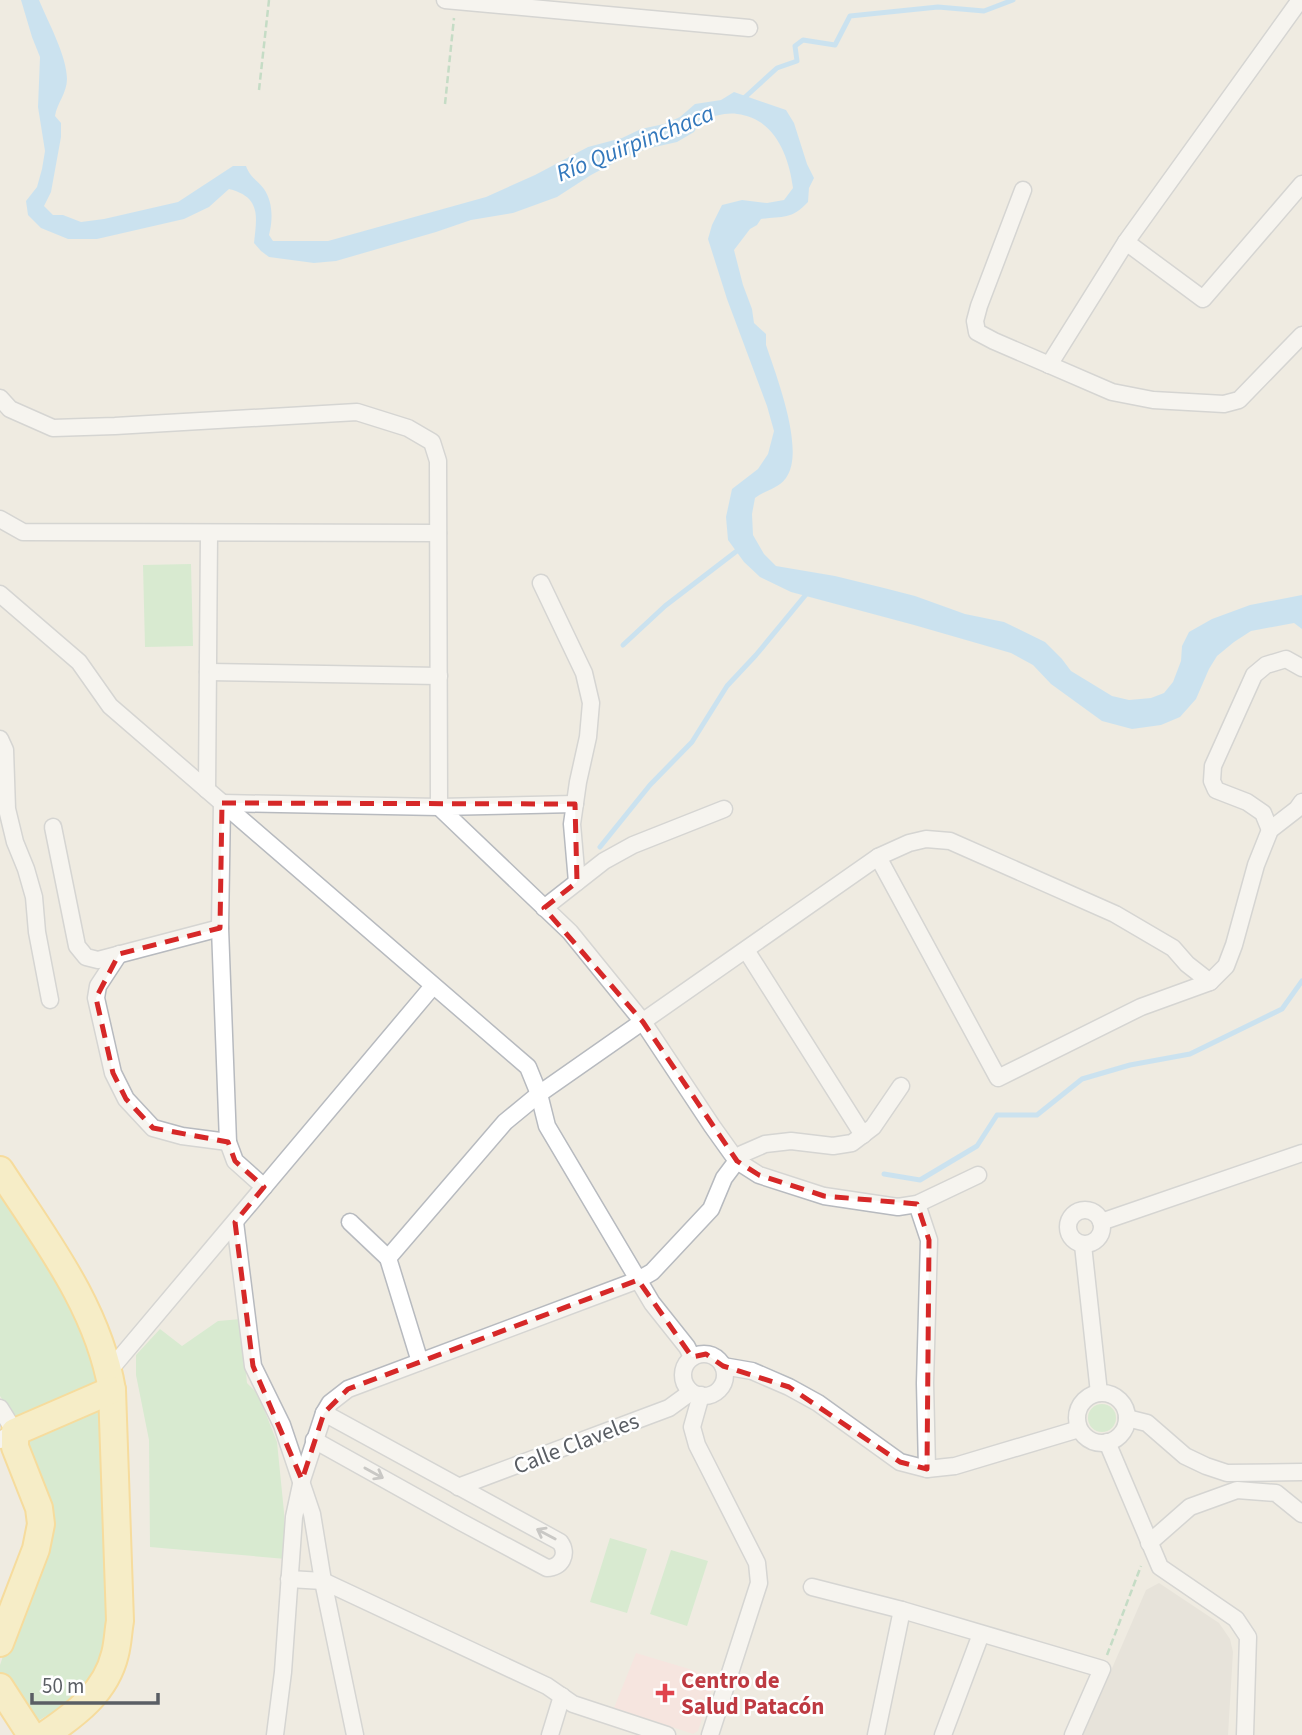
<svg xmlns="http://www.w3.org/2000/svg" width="1302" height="1735" viewBox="0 0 1302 1735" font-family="'Source Sans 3',sans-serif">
	<rect width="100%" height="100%" fill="#efebe1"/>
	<path fill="#dedad0" d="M1159,1583l60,40 11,16 3,13 -5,83h-145l63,-145z"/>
	<path fill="#fededb" d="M636,1653l80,24 -18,54 -5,3 -79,-26z"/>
	<g fill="#bce9bb">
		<path d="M191,564l2,82 -48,1 -2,-82z"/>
		<path d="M0,1186l71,111 28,85 -82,40 -17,-26z"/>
		<path d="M241,1319l6,64 11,11 19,48 7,70 2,47 -136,-12 -1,-107 -13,-65v-20l24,-26 22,17 36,-25z"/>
		<path d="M102,1400l10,228 -12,43 -27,29 -42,25 -31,-43v-17l30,-89 10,-22 -19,-110z"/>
		<circle cx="1102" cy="1418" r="14"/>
		<path d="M610,1538l37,11 -20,64 -37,-11z"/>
		<path d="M671,1550l37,11 -21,65 -37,-12z"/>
	</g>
	<path fill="#a1d8ff" d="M21,0h18c9,22 28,56 28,79 0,14 -10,24 -12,37l6,7v14l-10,55 -7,14 9,9h10l18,7 23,-3 74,-17 55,-36h13c5,13 11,13 18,23 9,13 9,31 5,46l4,6h55l158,-44 49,-22 53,-28 34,-9 19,-9 23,-5 16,-7 15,-13 26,-4 13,-8 52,18 8,13 13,41 7,14 -5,10 -1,14c-17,18 -25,14 -47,17l-4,6 -7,4 -16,21 9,35 9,24 2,14 12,11v11c10,30 40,106 20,133 -8,11 -21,12 -31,20l-3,16 1,21 11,19 12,12 59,10 49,12 31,8 50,18 39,8 41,20 17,17 9,12 23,14 18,11 17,4 22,-2 13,-5 9,-11 8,-21 1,-15 7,-14 23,-13 38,-14 52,-10v34l-8,-6 -43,8 -17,11 -17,14 -8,13 -13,30 -16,18 -19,8 -29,4 -30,-8 -51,-37 -18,-19 -22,-12 -97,-28 -123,-33 -31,-15 -16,-15 -16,-22 -2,-23 6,-28 26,-20 10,-15 6,-23 -7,-25 -40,-107 -19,-60 4,-14 10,-20 20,-5 25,3 17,-3 9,-12c-4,-33 -19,-70 -56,-74 -11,-2 -23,3 -34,4l-9,14 -17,10 -31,7 -23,9 -32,17 -34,22 -44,16 -42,7 -35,12 -100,29 -22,2 -45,-6 -8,-6 -7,-8c3,-27 7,-46 -25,-54l-20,18 -25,12 -87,20h-29l-27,-11 -13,-13 -2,-14 11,-14 5,-18 3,-18 -7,-44 2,-50 -8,-20z"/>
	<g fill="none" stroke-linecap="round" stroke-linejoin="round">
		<g stroke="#a1d8ff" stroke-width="5">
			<path d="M743,99l34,-31 20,-7 -2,-15 8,-6 32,5 15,-29 88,-9 46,4 29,-11"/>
			<path d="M623,645l42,-39 77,-59"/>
			<path d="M600,847l50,-62 42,-43 35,-56 29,-31 52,-63"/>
			<path d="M884,1174l36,6 57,-34 20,-31h40l45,-36 48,-14 60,-11 92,-45 20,-28"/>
		</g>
		<g stroke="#b7babf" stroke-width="19">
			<g id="street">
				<path d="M445,0l304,28"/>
				<path d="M1023,190l-44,116 -4,15 2,11 17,9 118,51 41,8 71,4 15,-4 63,-65"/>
				<path d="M1126,242l77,57 99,-115"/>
				<path d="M1049,365l77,-123 174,-242"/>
				<path d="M0,398l10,11 43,19 62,-2 242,-14 51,16 24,14 6,19 1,346 -217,-4 -2,125 8,214 7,19 29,26"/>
				<path d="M0,519l23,13 415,1"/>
				<path d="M541,583l43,90 7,30 -3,34 -10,45 -6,42 5,58"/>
				<path d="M0,594l79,68 31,44 418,361 11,27 8,32 105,177 35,44 5,10"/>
				<path d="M208,672l231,4"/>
				<path d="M0,739l5,11 2,59 8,33 11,27 8,28 3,35 13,68"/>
				<path d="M207,790l2,-257"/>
				<path d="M575,804l-136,3 131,125 73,90 69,104 25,35 22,14 65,21 74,11 19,-3 61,-29"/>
				<path d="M53,827l24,119 9,11 12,3 122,-32"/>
				<path d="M1270,830l-7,-17 -16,-11 -31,-12 -4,-9 1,-15 41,-91 12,-10 20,-6 16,9"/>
				<path d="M878,857l120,221 143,-71 69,-25 16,-16 8,-21 22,-80 14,-35 27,-21 5,-7"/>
				<path d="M544,908l60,-47 29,-16 91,-36"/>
				<path d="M746,950l117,185"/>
				<path d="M119,954l-21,32 -2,12 17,75 13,26 27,29 29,8 46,6"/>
				<path d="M917,1204l12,36 -4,143 2,86"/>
				<circle cx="1085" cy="1227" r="17"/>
				<path d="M235,1222l18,144 29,59 30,89 11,67 32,154"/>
				<path d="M350,1222l38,36"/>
				<path d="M1101,1222l201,-69"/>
				<path d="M1083,1245l16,148"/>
				<circle cx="704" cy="1375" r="21"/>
				<path d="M420,1362l-32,-104 117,-136 34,-28 339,-237 31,-14 17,-4 24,2 165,73 58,34 14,16 23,18"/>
				<path d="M723,1366l29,5 37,16 29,16 82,59 27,7 28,-3 124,-37"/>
				<path d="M109,1371l324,-385"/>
				<circle cx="1102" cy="1418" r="25"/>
				<path d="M701,1395l-9,32 5,18 60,118 2,20 -49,152"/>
				<path d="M0,1408l15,24 -15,8"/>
				<path d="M1127,1418l20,5 38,33 21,10 21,7 75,-1"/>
				<path d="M314,1440l147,82 86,46c14,0 22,-14 13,-26l-236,-129"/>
				<path d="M1107,1442l53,125 76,52 12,18 -3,98"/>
				<path d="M458,1487l211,-79 22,-16"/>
				<path d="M1149,1543l41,-36 47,-17 39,3 26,21"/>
				<path d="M289,1579l34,2 224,105 26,18 94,31"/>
				<path d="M812,1587l90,23 200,59 -29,66"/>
				<path d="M275,1735l8,-63 11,-155 8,-37 22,-67 6,-10 18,-14 290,-109 14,-8 59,-63 13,-31 18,-24 23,-10 26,-3 42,5 19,-3 21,-16 28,-41"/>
				<path d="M550,1735l12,-39"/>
				<path d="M876,1735l26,-125"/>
				<path d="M943,1735l38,-101"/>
			</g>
		</g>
		<g stroke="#ffc94a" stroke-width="30">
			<g id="primary">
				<path d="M0,1170c45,69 98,137 112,220l8,231c-2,11 -2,22 -5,33 -9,38 -39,60 -70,81"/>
				<path d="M0,1643l36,-94 5,-25 -2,-16 -24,-61v-15l97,-42"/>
				<path d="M0,1687l31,48"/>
			</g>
		</g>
		<g stroke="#93caa2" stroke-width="2.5" stroke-dasharray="7 3.5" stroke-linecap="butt">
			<path d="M259,90l10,-90"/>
			<path d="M445,104l9,-86"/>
			<path d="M1107,1655l34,-89"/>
		</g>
		<use href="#street" stroke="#fff" stroke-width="16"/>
		<use href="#primary" stroke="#ffefa6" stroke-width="26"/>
	</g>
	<defs><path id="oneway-shaft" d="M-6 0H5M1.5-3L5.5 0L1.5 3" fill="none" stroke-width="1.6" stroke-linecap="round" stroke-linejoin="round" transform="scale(1.75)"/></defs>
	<g stroke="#9c9ea2">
		<use href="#oneway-shaft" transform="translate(374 1473) rotate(29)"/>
		<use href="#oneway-shaft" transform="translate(546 1534) rotate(-152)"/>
	</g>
	<path d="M0 0H1302V1735H0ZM222,803l353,1 2,78 -33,26 99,114 94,139 22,14 65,21 93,8 12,36 -2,229 -27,-7 -111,-75 -66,-21 -17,-12 -14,3 -54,-77 -290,109 -24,24 -22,67 -49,-114 -18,-144 29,-35 -29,-26 -7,-19 -75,-14 -27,-29 -13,-26 -17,-75 23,-44 101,-26z" fill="#efebe1" fill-opacity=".55" fill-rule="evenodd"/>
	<path fill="none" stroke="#d62828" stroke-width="5" stroke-dasharray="14 9" stroke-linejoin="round" d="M222,803l353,1 2,78 -33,26 99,114 94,139 22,14 65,21 93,8 12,36 -2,229 -27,-7 -111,-75 -66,-21 -17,-12 -14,3 -54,-77 -290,109 -24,24 -22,67 -49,-114 -18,-144 29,-35 -29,-26 -7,-19 -75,-14 -27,-29 -13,-26 -17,-75 23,-44 101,-26z"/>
	<path fill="#e0444e" stroke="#fff" stroke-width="2.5" d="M661.5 1682.5h7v7h7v7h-7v7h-7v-7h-7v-7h7z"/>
	<g text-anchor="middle" stroke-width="5" stroke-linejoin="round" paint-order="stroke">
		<g font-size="23" fill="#5a5e64" stroke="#fff">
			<text transform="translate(576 1443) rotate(-21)" y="8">Calle Claveles</text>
		</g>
		<g font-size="23" font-weight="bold" fill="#be3a42" stroke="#fff" text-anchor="start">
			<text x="681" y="1688">Centro de<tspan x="681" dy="26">Salud Patacón</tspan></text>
		</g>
		<g font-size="24" font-style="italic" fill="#3378bc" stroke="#fff">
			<text transform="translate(635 143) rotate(-22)" y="8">Río Quirpinchaca</text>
		</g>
	</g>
	<path d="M32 1693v10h126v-10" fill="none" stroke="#5a5e64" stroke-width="3.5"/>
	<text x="42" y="1693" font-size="21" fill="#5a5e64" stroke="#ffffff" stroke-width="5" paint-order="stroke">50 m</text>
</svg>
